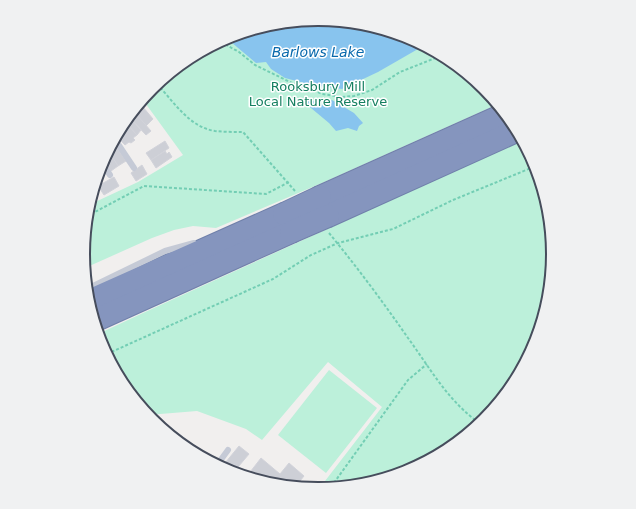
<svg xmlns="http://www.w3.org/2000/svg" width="636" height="509" viewBox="0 0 636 509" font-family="'DejaVu Sans',sans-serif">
	<rect width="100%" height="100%" fill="#f1efee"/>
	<g fill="#bcf0da">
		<path d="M318,19l90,18 77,51 11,17 -174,78 -106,45 -23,-2 -19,4 -22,8 -67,30 -2,-14 10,-51 45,-21 45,-27 -40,-55 9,-12 76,-51z"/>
		<path d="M520,141l16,24 17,90 -18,90 -51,76 -76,51 -86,17 3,-8 57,-74 -54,-45 -66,78 -16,-11 -49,-18 -49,4 -48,-71 -2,-10 45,-21z"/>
		<path d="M329,370l48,38 -51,65 -48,-38z"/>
	</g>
	<g fill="#88c4ee">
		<path d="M318,19l90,18 16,10 -6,2 -40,23 -36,17 -30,-4 -27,-7 -14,-9 -5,-7 -10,1 -25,-21 -3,-5z"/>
		<path d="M299,98l15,3 7,4 11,-5 22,13 9,10 -4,3 -2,5 -9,-3 -12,3 -7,-8z"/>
	</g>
	<g fill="#cdcfd6" stroke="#d2d3da">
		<path d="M143,107l10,12 -7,7 -9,-11 4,-3 -2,-2z"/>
		<path d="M137,115l14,16 -5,4 -14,-15z"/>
		<path d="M132,120l9,10 -4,5 -10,-11z"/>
		<path d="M127,124l10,11 -4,3 2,2 -4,3 -2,-1 -4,3 -7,-7 4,-4 -1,-1z"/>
		<path d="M165,141l4,7 -18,12 -5,-7z"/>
		<path d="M117,148l9,13 -8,5 -7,-11 4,-2 -2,-2z"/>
		<path d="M165,151l2,3 2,-2 3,5 -16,11 -5,-8z"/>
		<path d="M111,155l7,11 -7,5 -8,-11 3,-4 1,1z"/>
		<path d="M142,165l5,9 -11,7 -5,-8z"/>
		<path d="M114,177l5,9 -15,9 -6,-9z"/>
		<path d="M239,446l10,8 -16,19 -5,-1 -7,-4z"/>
		<path d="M261,458l19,16 9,-11 15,13 -8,10 -49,-10z"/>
	</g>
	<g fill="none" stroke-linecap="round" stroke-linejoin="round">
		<g stroke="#7080aa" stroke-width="24">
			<g id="highway">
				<path d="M320,197l183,-82"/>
				<path d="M328,216l186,-84"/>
				<path d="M91,300l193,-86"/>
				<path d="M96,320l195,-88"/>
			</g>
		</g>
		<g stroke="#73ceb4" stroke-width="2" stroke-dasharray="3 2" stroke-linecap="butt">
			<path d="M221,42l18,10 16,13 37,18 11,2 19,9 19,3 13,-1 18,-6 28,-18 38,-15"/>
			<path d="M157,84c17,18 32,43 58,47 9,1 19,1 28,1l52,59"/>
			<path d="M91,214l53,-28 122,8 23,-12"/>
			<path d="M329,233c28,34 54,69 79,105 22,30 41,65 73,86"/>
			<path d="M107,354l166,-75 38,-24 27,-12 55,-14 60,-29 83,-34"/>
			<path d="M331,487l77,-107 19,-16"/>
		</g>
		<g stroke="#c5cad6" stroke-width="6">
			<path d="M116,141l18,27"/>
			<path d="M102,163l8,12"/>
			<path d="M89,288l76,-37 29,-8"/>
			<path d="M217,465l11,-15"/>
		</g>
		<use href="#highway" stroke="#8595be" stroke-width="22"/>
		<g stroke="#7080aa" stroke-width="24" stroke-linecap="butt">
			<g id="highway-bridge">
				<path d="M284,214l36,-17"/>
				<path d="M291,232l37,-16"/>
			</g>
		</g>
		<use href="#highway-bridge" stroke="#8595be" stroke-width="22"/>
	</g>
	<g text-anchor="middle" stroke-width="3" stroke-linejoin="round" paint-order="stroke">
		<g font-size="13" fill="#157f60" stroke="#fff">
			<text x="318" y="91">Rooksbury Mill<tspan x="318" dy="15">Local Nature Reserve</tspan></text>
		</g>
		<g font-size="14" font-style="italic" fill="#0969ac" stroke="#fff">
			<text x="318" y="57">Barlows Lake</text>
		</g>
	</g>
	<path d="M0 0H636V509H0ZM90 254a228 228 0 1 1 456 0a228 228 0 1 1-456 0Z" fill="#f0f1f2" fill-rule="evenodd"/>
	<path fill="none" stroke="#464d5c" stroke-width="2" d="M90 254a228 228 0 1 1 456 0a228 228 0 1 1-456 0Z"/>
</svg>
